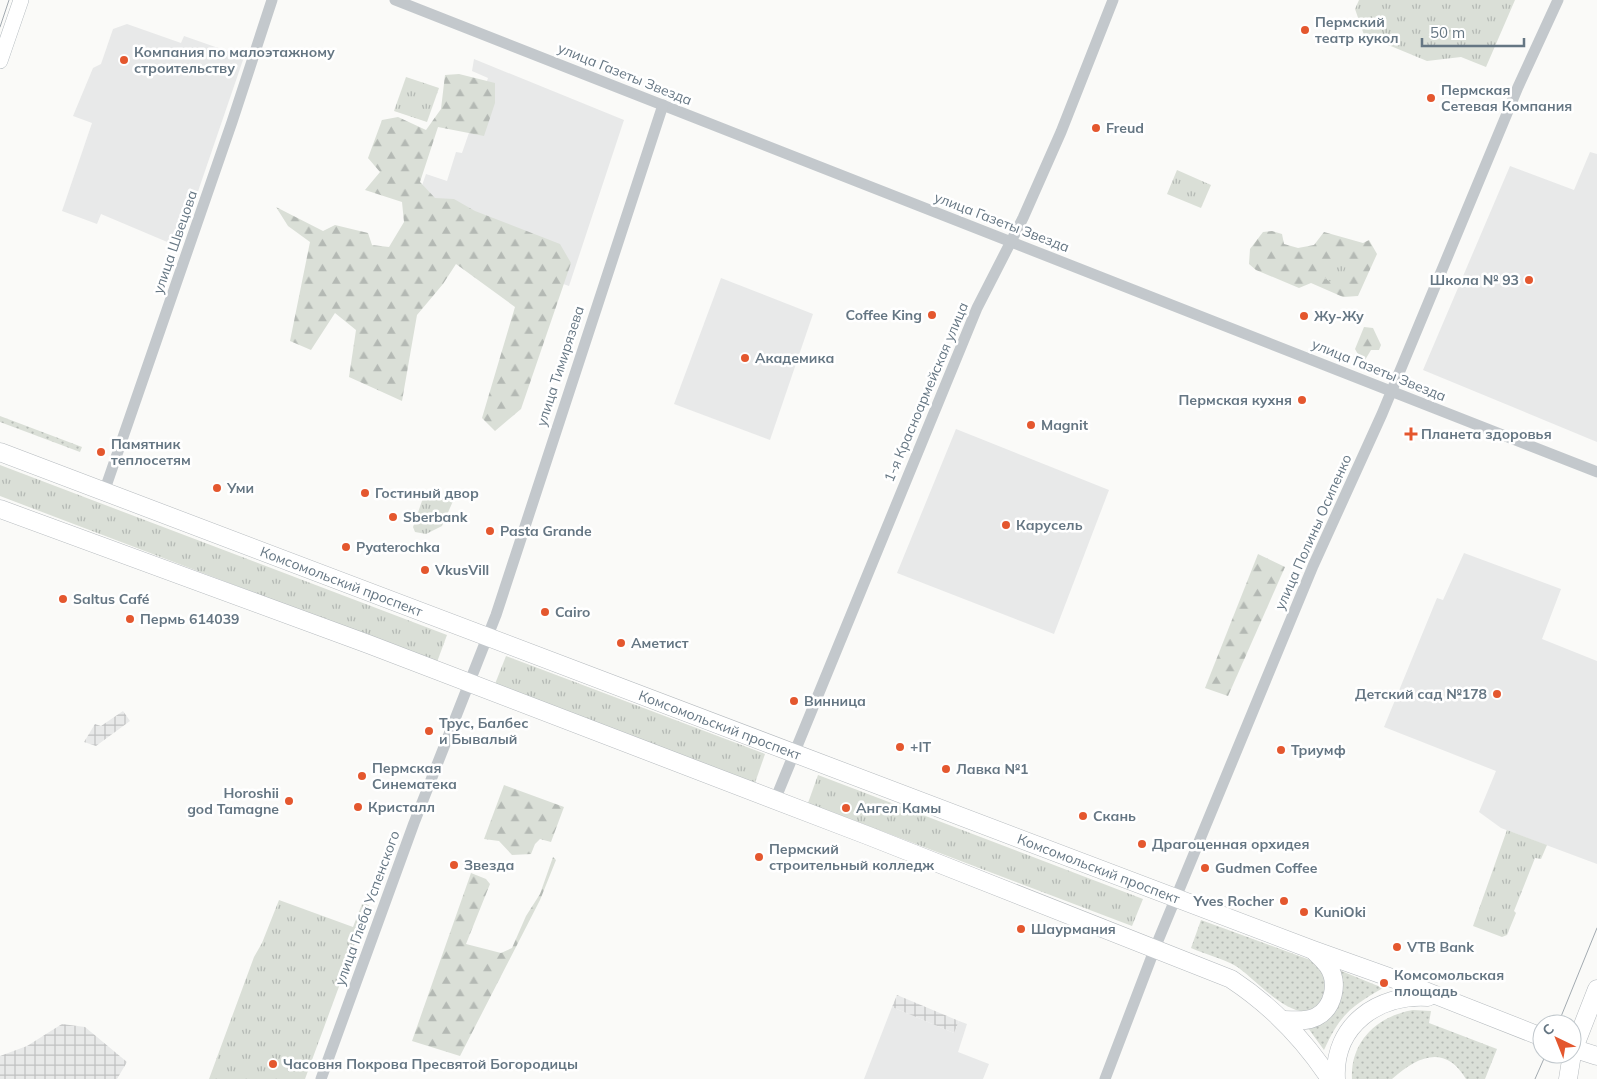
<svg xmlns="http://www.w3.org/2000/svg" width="1597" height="1079" viewBox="0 0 1597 1079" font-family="Mulish,sans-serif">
	<defs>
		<pattern id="industrial-grid" width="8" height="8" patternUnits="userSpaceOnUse" patternTransform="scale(1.25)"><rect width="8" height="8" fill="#e8e9e9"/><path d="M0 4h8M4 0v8" fill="none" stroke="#c0c1c2"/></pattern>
		<pattern id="grass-dots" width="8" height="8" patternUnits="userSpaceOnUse" patternTransform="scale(1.25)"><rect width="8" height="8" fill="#dadfd7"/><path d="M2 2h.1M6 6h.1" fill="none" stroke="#b4b9b4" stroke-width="1.8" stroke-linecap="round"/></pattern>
		<pattern id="forest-firs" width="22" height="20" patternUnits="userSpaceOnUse" patternTransform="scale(1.25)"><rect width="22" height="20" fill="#dadfd7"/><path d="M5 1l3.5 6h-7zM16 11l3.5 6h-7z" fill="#b4b9b4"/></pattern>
		<pattern id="park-tufts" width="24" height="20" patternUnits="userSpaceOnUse" patternTransform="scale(1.25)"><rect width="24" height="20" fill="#dadfd7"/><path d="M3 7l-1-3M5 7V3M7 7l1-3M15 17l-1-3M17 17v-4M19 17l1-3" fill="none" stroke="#b4b9b4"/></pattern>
	</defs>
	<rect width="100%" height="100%" fill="#fafaf8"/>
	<g fill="#e8e9e9">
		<path d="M127,24l54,19 3,-7 60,21 -51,149 -7,-2 -14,40 -71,-30 -4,10 -35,-13 30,-88 -19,-7 20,-48 8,-4 12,-35z"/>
		<path d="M474,59l150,61 -55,166 -162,-58 19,-54 21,7 9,-29 6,1 26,-75 -16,-7z"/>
		<path d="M1590,152l7,2v288l-174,-72 87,-204 64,24z"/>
		<path d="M721,278l92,36 -43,126 -96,-36z"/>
		<path d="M956,429l153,61 -55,144 -157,-61z"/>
		<path d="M1464,553l97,36 -19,50 55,22v203l-96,-36 -22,-16 17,-41 -112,-44 53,-129 6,2z"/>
		<path d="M892,1007l62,26 5,-12 8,3 -9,28 31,12 -6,15h-119z"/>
	</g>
	<g fill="url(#industrial-grid)">
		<path d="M123,711l7,10 -34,25 -12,-4 11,-18 6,2z"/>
		<path d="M897,995l62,26 -5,12 -62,-26z"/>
		<path d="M62,1024l23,3 42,35 -10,17h-117v-23l27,-10z"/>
	</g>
	<g fill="url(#grass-dots)">
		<path d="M0,416l82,31 -2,5 -80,-30z"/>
		<path d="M1201,920l112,41c7,7 13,15 13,26 0,9 -4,15 -10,20 -23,19 -62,-31 -82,-42 -13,-7 -29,-11 -43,-17z"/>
		<path d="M1339,970l44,18c-33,19 -43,27 -59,62l-16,-22c31,-13 37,-25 31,-58z"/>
		<path d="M1413,1010l18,1 -2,12 68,26 -12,30h-19c-21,-35 -48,-23 -74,0h-40c-2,-38 26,-63 61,-69z"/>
	</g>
	<g fill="url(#forest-firs)">
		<path d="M459,74l36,9v20l-11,33 -46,-9 -18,55 15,16 19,1 21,12 85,33 11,19 -50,146 -26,22 -13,-13 33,-111 -59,-43 -13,20 -26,31 -15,86 -53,-24 7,-47 -21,-17 -24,37 -21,-9 20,-99 -22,-16 -12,-19 47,24 12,-6 33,8 4,12 17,2 15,-25 -2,-20 -37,-12 15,-18 -12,-14 14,-38 16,-3 28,13 15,-21 4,-34z"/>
		<path d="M1272,231l10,3 2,10 14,4 16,-3 10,-13 39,11 6,-3 8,14 -19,42 -15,1 -32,-14 -12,5 -43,-18 -7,-6 1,-15 13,-17z"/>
		<path d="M1364,327l9,1 8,17 -2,5h-8l-6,10 -6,-4 -4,-7z"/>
		<path d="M1258,554l27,13 -57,129 -23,-8z"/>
		<path d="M504,785l60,22 -13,35 -11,-3 -5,5 -4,10 -19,1 -13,-14 -15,-2z"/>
		<path d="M553,857l3,3 -16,40 -80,156 -48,-15 59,-168 15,6 4,5 -24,60 35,9 11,-5 14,-32 14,-22z"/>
	</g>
	<g fill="url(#park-tufts)">
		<path d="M1359,0h156l-29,67 -25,-10 -34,4 -63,-26 -9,-26z"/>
		<path d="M406,77l33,11 -12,34 -33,-11z"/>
		<path d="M1177,170l34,15 -10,23 -34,-14z"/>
		<path d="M1333,259l14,6 -9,20 -13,-6z"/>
		<path d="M0,465l447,170 -10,27 -437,-166z"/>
		<path d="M428,494l25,7 -11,25 -16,8 -11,-2 -2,-5 11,-32z"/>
		<path d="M506,656l259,98 -10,29 -260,-99z"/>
		<path d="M818,775l325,124 -11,27 -324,-123z"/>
		<path d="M1507,830l40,15 -6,14 -6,-1 -21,53 2,2 -9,22 -5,2 -29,-11z"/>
		<path d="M279,900l74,27 9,-23 7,1 -64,174h-96l45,-122 8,-14z"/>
	</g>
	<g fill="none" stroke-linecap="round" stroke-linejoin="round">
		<g stroke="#b3babf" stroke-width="16">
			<path id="secondary" d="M0,61l21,-61"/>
		</g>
		<g stroke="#b5babe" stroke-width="19">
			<g id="primary">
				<path id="s1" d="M0,452l1313,498 87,31 142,56"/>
				<path d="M0,509l368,135 501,192 362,143c41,27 72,59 99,100"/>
				<path d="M1284,1020c10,0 22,2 32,-3 18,-9 23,-35 12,-51 -4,-6 -9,-10 -14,-15"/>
				<path d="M1572,1048l25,8"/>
				<path d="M1572,1053l25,-64"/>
				<path d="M1336,1079c-3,-54 42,-85 92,-82"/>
				<path d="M1568,1079l4,-25"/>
			</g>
		</g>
		<g stroke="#c3c8cc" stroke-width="11">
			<path d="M395,0l1202,472"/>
			<path d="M104,492l128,-370 40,-122"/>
			<path d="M775,800l202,-492 46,-90 38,-86 52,-132"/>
			<path d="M321,1079l93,-256 82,-208 167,-510"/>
			<path d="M1105,1079l50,-131 158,-382 69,-152 136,-327 40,-87"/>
		</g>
		<use href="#secondary" stroke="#fff" stroke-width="15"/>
		<use href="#primary" stroke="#fff" stroke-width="18"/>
		<g stroke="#a2aab0" stroke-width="1">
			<path d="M0,27l9,-27"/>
			<path d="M1558,1024l39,-96"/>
			<path d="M1535,1079l11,-25"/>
		</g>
	</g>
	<g fill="#e4572e" stroke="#fff" stroke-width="2">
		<circle cx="1305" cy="30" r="5"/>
		<circle cx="124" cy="60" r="5"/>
		<circle cx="1431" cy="98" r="5"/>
		<circle cx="1096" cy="128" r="5"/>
		<circle cx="1529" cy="280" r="5"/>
		<circle cx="932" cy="315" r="5"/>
		<circle cx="1304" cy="316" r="5"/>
		<circle cx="745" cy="358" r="5"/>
		<circle cx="1302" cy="400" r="5"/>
		<circle cx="1031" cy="425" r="5"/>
		<path d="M1408.5 426.5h5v5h5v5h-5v5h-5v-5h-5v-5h5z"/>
		<circle cx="101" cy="452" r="5"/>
		<circle cx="217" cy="488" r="5"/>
		<circle cx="365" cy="493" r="5"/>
		<circle cx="393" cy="517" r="5"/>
		<circle cx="1006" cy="525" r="5"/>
		<circle cx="490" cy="531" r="5"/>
		<circle cx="346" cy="547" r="5"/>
		<circle cx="425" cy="570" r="5"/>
		<circle cx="63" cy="599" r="5"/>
		<circle cx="545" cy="612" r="5"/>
		<circle cx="130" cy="619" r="5"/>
		<circle cx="621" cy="643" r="5"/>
		<circle cx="1497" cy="694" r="5"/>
		<circle cx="794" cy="701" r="5"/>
		<circle cx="429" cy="731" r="5"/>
		<circle cx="900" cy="747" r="5"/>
		<circle cx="1281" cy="750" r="5"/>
		<circle cx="946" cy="769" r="5"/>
		<circle cx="362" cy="776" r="5"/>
		<circle cx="289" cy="801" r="5"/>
		<circle cx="358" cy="807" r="5"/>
		<circle cx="846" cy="808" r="5"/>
		<circle cx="1083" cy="816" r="5"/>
		<circle cx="1142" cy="844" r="5"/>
		<circle cx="759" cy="857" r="5"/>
		<circle cx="454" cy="865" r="5"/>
		<circle cx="1205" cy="868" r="5"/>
		<circle cx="1284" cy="901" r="5"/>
		<circle cx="1304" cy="912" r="5"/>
		<circle cx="1021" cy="929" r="5"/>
		<circle cx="1397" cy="947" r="5"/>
		<circle cx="1384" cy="983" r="5"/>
		<circle cx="273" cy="1064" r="5"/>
	</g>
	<g text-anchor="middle" stroke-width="5" stroke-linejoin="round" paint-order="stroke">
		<g font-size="14" font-weight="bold" fill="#657683" stroke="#fff" text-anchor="start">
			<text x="1315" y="27">Пермский<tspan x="1315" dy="16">театр кукол</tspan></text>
			<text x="134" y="57">Компания по малоэтажному<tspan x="134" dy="16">строительству</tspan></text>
			<text x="1441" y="95">Пермская<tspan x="1441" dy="16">Сетевая Компания</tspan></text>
			<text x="1106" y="133">Freud</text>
			<text x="1519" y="285" text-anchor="end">Школа № 93</text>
			<text x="922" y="320" text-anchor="end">Coffee King</text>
			<text x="1314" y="321">Жу-Жу</text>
			<text x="755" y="363">Академика</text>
			<text x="1292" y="405" text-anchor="end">Пермская кухня</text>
			<text x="1041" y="430">Magnit</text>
			<text x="1421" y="439">Планета здоровья</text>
			<text x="111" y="449">Памятник<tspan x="111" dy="16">теплосетям</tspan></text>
			<text x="227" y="493">Уми</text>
			<text x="375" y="498">Гостиный двор</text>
			<text x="403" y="522">Sberbank</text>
			<text x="1016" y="530">Карусель</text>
			<text x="500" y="536">Pasta Grande</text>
			<text x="356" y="552">Pyaterochka</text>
			<text x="435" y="575">VkusVill</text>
			<text x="73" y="604">Saltus Café</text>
			<text x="555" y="617">Cairo</text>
			<text x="140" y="624">Пермь 614039</text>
			<text x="631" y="648">Аметист</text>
			<text x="1487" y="699" text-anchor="end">Детский сад №178</text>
			<text x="804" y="706">Винница</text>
			<text x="439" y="728">Трус, Балбес<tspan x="439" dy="16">и Бывалый</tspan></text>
			<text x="910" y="752">+IT</text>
			<text x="1291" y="755">Триумф</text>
			<text x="372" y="773">Пермская<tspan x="372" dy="16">Синематека</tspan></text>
			<text x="956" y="774">Лавка №1</text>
			<text x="279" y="798" text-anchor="end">Horoshii<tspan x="279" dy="16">god Tamagne</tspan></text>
			<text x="368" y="812">Кристалл</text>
			<text x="856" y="813">Ангел Камы</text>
			<text x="1093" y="821">Скань</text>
			<text x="1152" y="849">Драгоценная орхидея</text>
			<text x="769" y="854">Пермский<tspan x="769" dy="16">строительный колледж</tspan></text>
			<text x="464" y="870">Звезда</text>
			<text x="1215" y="873">Gudmen Coffee</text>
			<text x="1274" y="906" text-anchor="end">Yves Rocher</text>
			<text x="1314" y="917">KuniOki</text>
			<text x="1031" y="934">Шаурмания</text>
			<text x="1407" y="952">VTB Bank</text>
			<text x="1394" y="980">Комсомольская<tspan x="1394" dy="16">площадь</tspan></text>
			<text x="283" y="1069">Часовня Покрова Пресвятой Богородицы</text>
		</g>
		<g font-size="14" fill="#657683" stroke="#fff">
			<text transform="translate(625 74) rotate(22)" y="5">улица Газеты Звезда</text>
			<text transform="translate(1002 222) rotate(21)" y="5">улица Газеты Звезда</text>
			<text transform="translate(175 242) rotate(-71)" y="5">улица Швецова</text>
			<text transform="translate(560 366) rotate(-72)" y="5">улица Тимирязева</text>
			<text transform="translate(1379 370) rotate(22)" y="5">улица Газеты Звезда</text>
			<text transform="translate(926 392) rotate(-67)" y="5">1-я Красноармейская улица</text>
			<text transform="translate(1313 532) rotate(-66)" y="5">улица Полины Осипенко</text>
			<text dy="5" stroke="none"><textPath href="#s1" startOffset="365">Комсомольский проспект</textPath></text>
			<text dy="5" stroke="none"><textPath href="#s1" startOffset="770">Комсомольский проспект</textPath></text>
			<text dy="5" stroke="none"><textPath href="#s1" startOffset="1175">Комсомольский проспект</textPath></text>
			<text transform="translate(367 908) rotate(-70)" y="5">улица Глеба Успенского</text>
		</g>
	</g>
	<g transform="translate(1557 1039) rotate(317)"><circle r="24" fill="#ffffff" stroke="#c1c8cd"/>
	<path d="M0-4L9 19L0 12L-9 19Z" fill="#e4572e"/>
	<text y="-8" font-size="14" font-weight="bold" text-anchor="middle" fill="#657683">С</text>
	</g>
	<path d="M1422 38v8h102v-8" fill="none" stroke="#657683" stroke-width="2.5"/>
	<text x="1430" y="38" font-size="15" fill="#657683" stroke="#ffffff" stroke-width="4" paint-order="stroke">50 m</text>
</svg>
